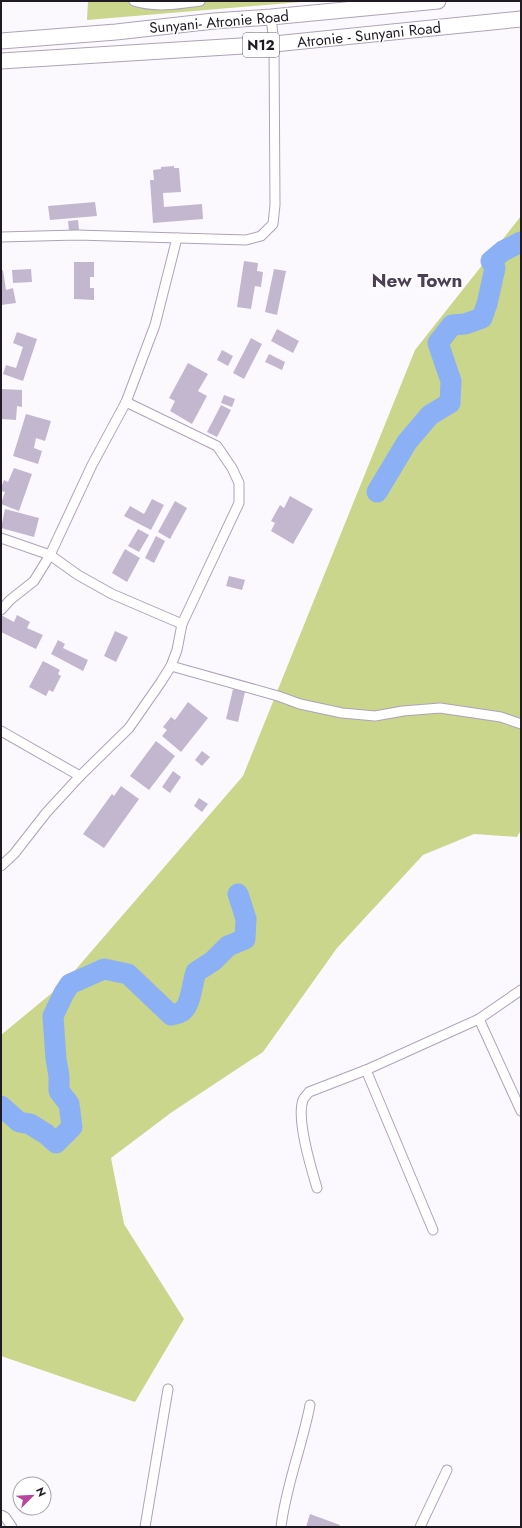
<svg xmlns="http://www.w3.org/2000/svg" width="522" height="1528" viewBox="0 0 522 1528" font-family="Jost,sans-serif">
	<rect width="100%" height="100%" fill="#fcf9fe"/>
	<g fill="#cad68b">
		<path d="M88,1h225l-226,19z"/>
		<path d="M521,216v614l-4,7 -43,-3 -51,21 -86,93 -74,104 -91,60 -61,46 13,66 60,95 -49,83 -134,-46v-321l63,-52 179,-207 172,-426z"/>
	</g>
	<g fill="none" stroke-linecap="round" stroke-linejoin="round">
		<g stroke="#8cb0f6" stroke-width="21">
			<path d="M377,492l30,-50 23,-27 20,-12 1,-22 -13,-38 14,-18 13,-1 17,-6 5,-14 8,-36 -4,-7 12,-10 18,-9"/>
			<path d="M1,1106l18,16 11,2 16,10 10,9 16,-16 -3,-23 -10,-13v-15l-3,-17 -3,-43 11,-23 6,-9 34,-15 24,5 43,41c3,-1 7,-1 10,-3 10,-5 11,-29 15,-40l17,-11 15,-15 17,-7 1,-20 -8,-25"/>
		</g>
	</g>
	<g fill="#c3b7cf">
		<path d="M174,166v2h5l2,24 -18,1 1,14 38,-3 1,15 -50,4 -3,-43h4l-1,-10 8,-1v-2z"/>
		<path d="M95,202l2,14 -47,4 -2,-14z"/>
		<path d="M78,220l1,10 -10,1 -1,-10z"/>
		<path d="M244,261l14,2 -1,8 6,1 -2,15 -6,-1 -4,23 -14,-2z"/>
		<path d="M74,262h20v15h-4v11h4v12l-20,-1z"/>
		<path d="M31,269l1,13 -19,1 -1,-13z"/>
		<path d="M274,269l12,2 -9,44 -12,-3z"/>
		<path d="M3,270l3,20 7,-2 3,15 -15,2v-34z"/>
		<path d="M277,329l22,12 -6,12 -22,-12z"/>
		<path d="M17,332l20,7 -14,42 -20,-7 3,-9 10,3 7,-21 -10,-4z"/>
		<path d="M251,338l11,6 -18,35 -11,-6z"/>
		<path d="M222,350l11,6 -5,10 -11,-6z"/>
		<path d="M269,354l16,8 -3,8 -17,-8z"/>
		<path d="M188,363l20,11 -10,17 9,5 -15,28 -22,-13 5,-10 -6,-3z"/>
		<path d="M1,389l21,1v17l-5,-1 -1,14 -15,-1z"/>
		<path d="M224,395l11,4 -3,8 -11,-4z"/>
		<path d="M221,405l10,5 -14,27 -10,-5z"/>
		<path d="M26,414l25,7 -6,20 -9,-3 -2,10 8,3 -4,13 -25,-8z"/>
		<path d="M14,468l18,6 -13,37 -18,-7 4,-12 -4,-1v-3l3,-8 4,2z"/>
		<path d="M290,496l23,13 -20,35 -22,-13 4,-8 -4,-2 9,-16 4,3z"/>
		<path d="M152,499l12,6 -13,25 -27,-14 6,-10 14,8z"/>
		<path d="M175,501l12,7 -17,31 -12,-7z"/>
		<path d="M5,509l34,9 -5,19 -33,-9z"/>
		<path d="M138,529l11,6 -10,17 -11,-6z"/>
		<path d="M156,536l9,5 -11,22 -9,-5z"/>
		<path d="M125,549l15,9 -13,24 -15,-9z"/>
		<path d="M229,576l16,4 -3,10 -16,-4z"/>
		<path d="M1,615l13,7 3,-7 13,7 -3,6 16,7 -7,14 -35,-17z"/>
		<path d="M115,631l13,6 -12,25 -12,-6z"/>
		<path d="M58,640l7,4 -2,4 25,12 -5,11 -32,-17z"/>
		<path d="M43,661l17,9 -2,4 3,2 -8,16 -4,-2 -3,6 -17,-9z"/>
		<path d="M233,689l12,3 -7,30 -12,-3z"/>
		<path d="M188,702l20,16 -27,34 -19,-16 5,-6 -4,-3 8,-10 4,3z"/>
		<path d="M156,741l19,15 -26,34 -19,-14z"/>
		<path d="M202,751l8,6 -8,9 -7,-6z"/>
		<path d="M173,771l8,6 -11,16 -8,-6z"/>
		<path d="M121,786l18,13 -35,49 -21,-14 29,-40 2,2z"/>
		<path d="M199,798l9,6 -6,8 -8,-6z"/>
		<path d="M310,1514l30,11 -1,2h-33z"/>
	</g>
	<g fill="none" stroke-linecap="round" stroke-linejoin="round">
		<g stroke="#aea2ba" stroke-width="11">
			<g id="minor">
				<path d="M134,1c21,7 45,3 66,0"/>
				<path d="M1,237l76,-2 169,5 15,-4 12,-12 2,-19 -1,-161 -3,-27"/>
				<path d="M1,538l49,17 28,20 34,19 70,30"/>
				<path d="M1,610l9,-10 24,-19 16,-26 42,-90 34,-63 29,-77 22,-87"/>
				<path d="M171,666l107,30 22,8 42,9 33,3 28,-5 37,-3 61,9 20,7"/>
				<path d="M1,731l79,45"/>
				<path d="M1,866l13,-12 32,-41 34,-37 49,-48 32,-46 10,-16 6,-16 5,-26 57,-121v-20l-7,-15 -15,-22 -91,-44"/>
				<path d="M479,1019l42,92"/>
				<path d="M366,1070l67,160"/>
				<path d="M317,1188c-6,-20 -21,-69 -14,-88 1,-3 4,-5 6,-8l57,-22 113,-51 42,-29"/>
				<path d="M1,1515l4,2 7,10"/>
				<path d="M145,1527l23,-138"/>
				<path d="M281,1527c5,-42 21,-80 29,-122"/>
				<path d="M420,1527l27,-57"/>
			</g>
		</g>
		<g stroke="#aea2ba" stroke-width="17">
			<g id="trunk">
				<path d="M1,41l115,-9 98,-11 57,-4 167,-16"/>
				<path d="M1,61l273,-17 247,-25"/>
			</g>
		</g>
		<use href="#minor" stroke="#fff" stroke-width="9"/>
		<use href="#trunk" stroke="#fff" stroke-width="15"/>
	</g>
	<g text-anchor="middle" stroke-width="3" stroke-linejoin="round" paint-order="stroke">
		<rect fill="#fff" stroke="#625f65" stroke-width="1" x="243" y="33" width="36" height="24" rx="3"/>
		<g font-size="14" font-weight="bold" fill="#1f1a23">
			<text x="261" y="50">N12</text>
		</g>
		<g font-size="15" fill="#1f1a23" stroke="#fff">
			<text transform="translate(219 22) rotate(-5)" y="5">Sunyani- Atronie Road</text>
			<text transform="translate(369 35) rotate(-6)" y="5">Atronie - Sunyani Road</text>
		</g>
		<g font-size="19" font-weight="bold" fill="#4b4055" stroke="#fff">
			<text x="417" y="287">New Town</text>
		</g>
	</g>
	<rect width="522" height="1528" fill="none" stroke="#1f1a23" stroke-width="4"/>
	<g transform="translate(32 1496) rotate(66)"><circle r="19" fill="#ffffff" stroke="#a5a3a7"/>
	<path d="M0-3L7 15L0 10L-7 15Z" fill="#b9459d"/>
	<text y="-6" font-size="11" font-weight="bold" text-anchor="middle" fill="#1f1a23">N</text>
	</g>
</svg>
